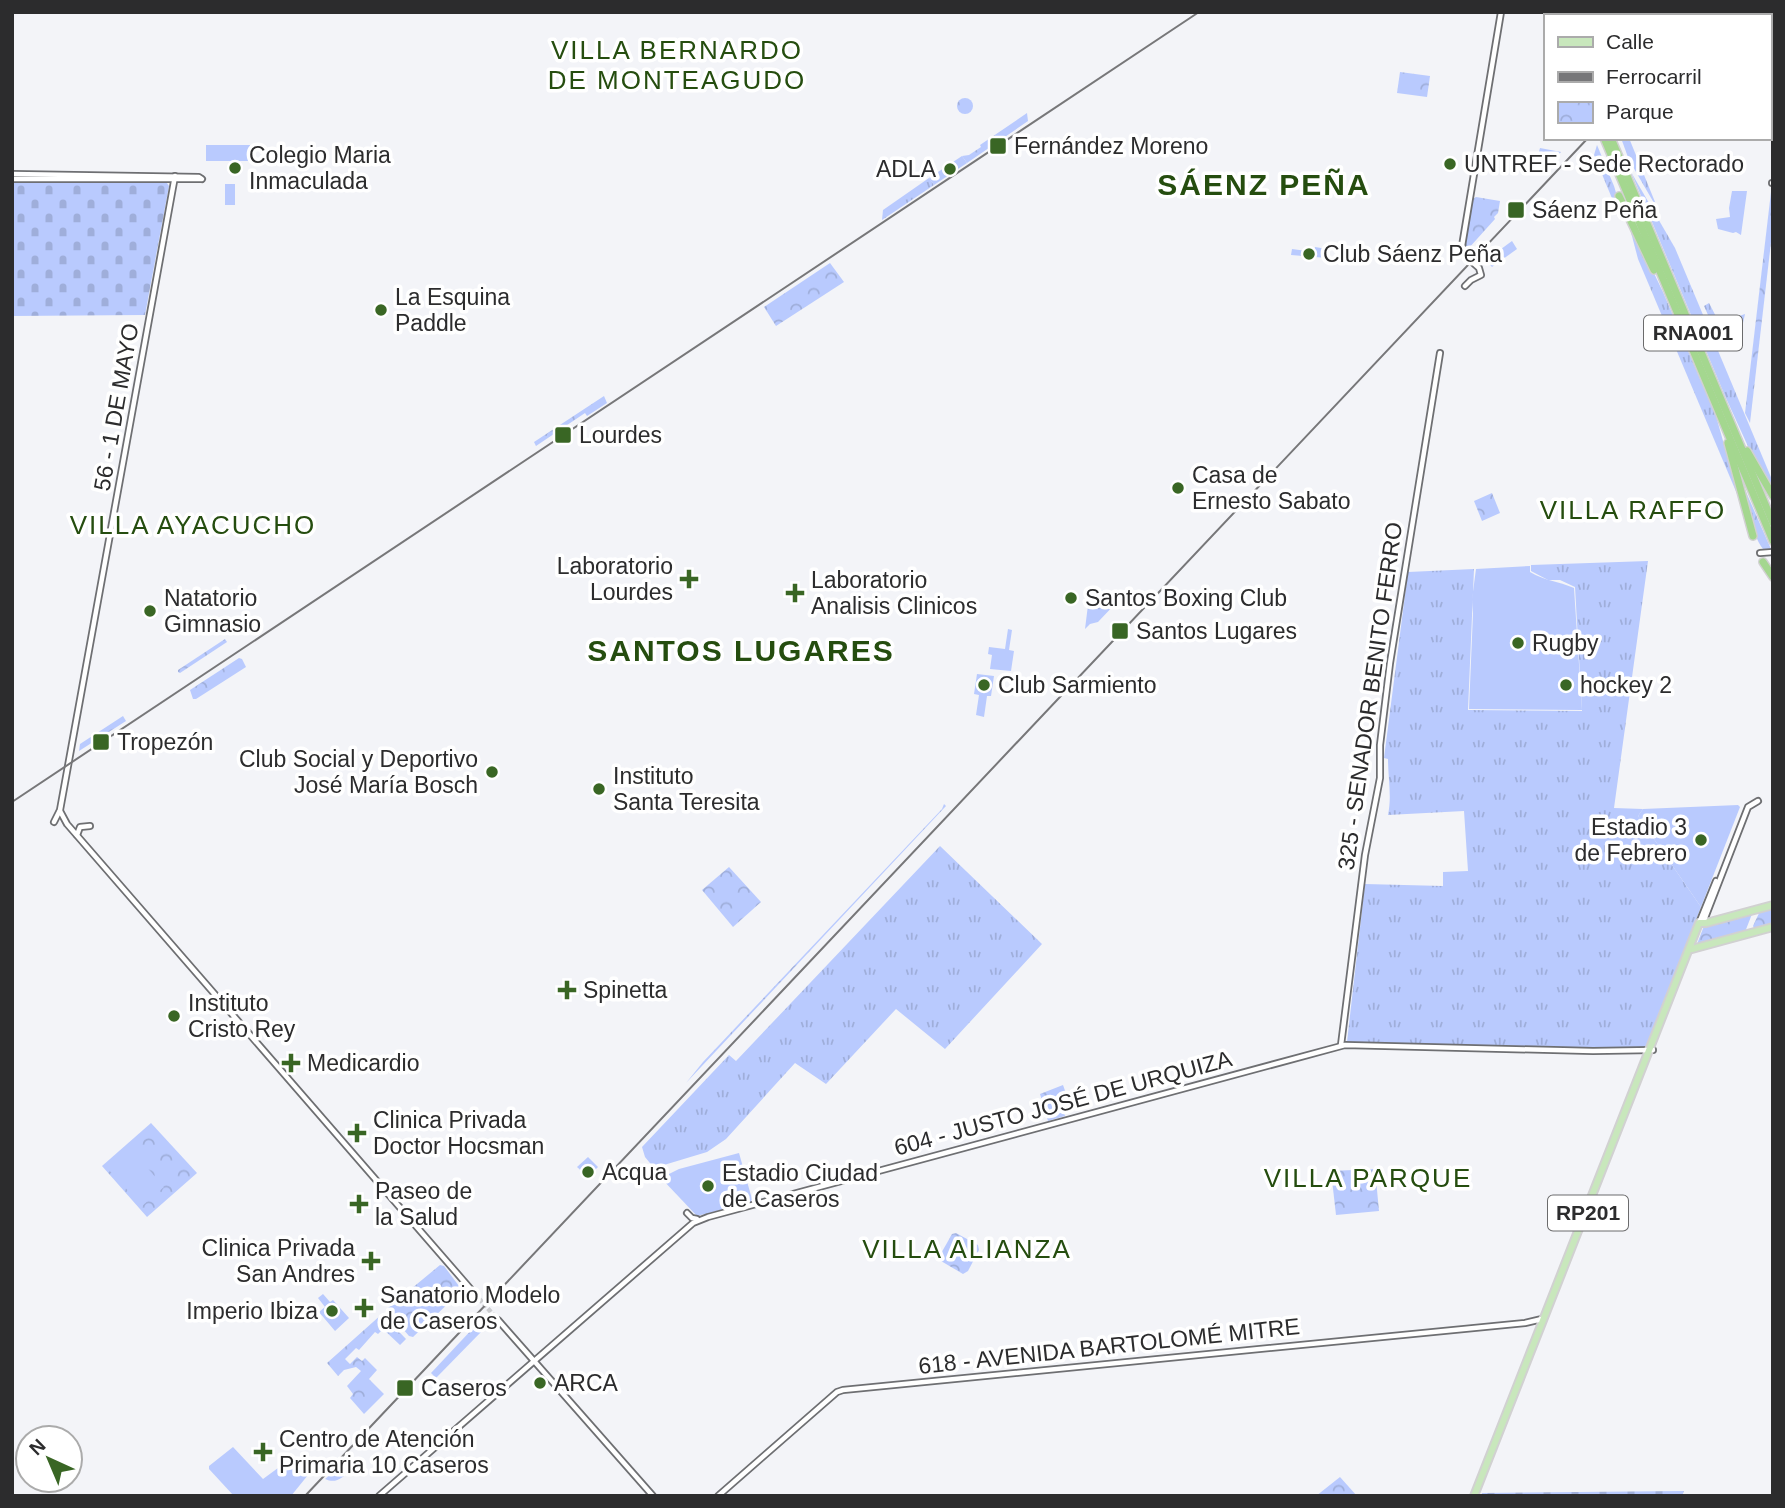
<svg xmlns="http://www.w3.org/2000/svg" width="1785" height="1508" viewBox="0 0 1785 1508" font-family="Arial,sans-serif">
	<defs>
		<pattern id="grass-tufts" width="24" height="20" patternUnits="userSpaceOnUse" patternTransform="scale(1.75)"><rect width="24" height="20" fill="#b9cafe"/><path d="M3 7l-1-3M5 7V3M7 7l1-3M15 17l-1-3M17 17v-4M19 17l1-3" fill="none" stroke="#9faeda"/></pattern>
		<pattern id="cemetery-stones" width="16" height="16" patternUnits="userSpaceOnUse" patternTransform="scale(1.75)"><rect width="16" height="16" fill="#b9cafe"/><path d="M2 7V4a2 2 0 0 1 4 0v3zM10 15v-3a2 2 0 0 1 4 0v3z" fill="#9faeda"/></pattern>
		<pattern id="park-crowns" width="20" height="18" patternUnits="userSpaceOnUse" patternTransform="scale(1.75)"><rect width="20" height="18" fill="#b9cafe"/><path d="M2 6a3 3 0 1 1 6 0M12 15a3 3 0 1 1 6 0" fill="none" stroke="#9faeda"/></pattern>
	</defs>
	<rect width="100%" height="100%" fill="#f3f4f8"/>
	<g fill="url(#grass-tufts)">
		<path d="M1621,138h8l26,64 -1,1 -25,-43z"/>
		<path d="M1597,145l17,41 10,33 -3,1 -27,-65z"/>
		<path d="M1631,172l44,76 98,234v12l-22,-41 -26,-57z"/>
		<path d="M929,178l5,7 -52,35 1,-10z"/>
		<path d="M1627,217l36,75 53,124 24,85 -102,-242z"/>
		<path d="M1709,303l14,27 5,-2 -3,-7 20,-7 -4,18 -25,1 -12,-27z"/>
		<path d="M1741,475l2,10 28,64h-8c-10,-12 -24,-60 -22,-74z"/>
		<path d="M1648,561l-34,247 29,1 -5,7 63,91 -55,139 -3,3 -296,-7 18,-158 78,2v-14l25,-1 -4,-60 -76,4c4,-19 0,-37 0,-56l-4,-1 24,-186 66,-3 -6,141 114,1 -7,-124 -15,-7h-12l-17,-9v-6z"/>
		<path d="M940,846l102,98 -97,105 -49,-40 -70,75 -31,-21 -69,76 -19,13 -53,16 -9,-11 -3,-10 87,-92 7,6z"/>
	</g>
	<g fill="url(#cemetery-stones)">
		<path d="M12,182l155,1 2,3 -24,129 -133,1z"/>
		<path d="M1684,1491l-2,5h-201l1,-3z"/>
	</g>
	<g fill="url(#park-crowns)">
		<path d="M1400,72l30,4 -3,21 -30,-4z"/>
		<circle cx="965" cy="106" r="8"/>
		<path d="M1027,113l1,8 -61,42 -5,-7 7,-1 12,-8 -1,-2z"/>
		<path d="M1540,148l21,4 -19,20 -2,-2 -5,5 -2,-2z"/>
		<path d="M1773,175v50l-23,198 -5,-10z"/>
		<rect x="225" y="184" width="10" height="21"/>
		<path d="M1476,197l24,4 -2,12 -4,4 1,2 -27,30 -4,-1 9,-49z"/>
		<path d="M830,263l14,19 -68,44 -12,-19z"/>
		<path d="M604,396l3,7 -20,13 -2,-3 -49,33 -2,-4z"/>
		<path d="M1492,493l8,20 -18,8 -8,-20z"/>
		<path d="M1090,589l26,3 1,10 -19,20 -8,2 -5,5z"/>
		<path d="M225,639l2,3 -47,31 -2,-1v-2z"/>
		<path d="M239,658l3,1 4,8 -50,32h-3l-3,-9z"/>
		<path d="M123,716l3,5 -47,30 1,-7z"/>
		<path d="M944,804l2,2 -260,277 17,-21 239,-253z"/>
		<path d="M729,867l32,35 -28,25 -31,-37z"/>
		<path d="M1773,908v15l-19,5 -1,-2 7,-15z"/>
		<path d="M1752,914l-7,18 -48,12 7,-18z"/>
		<path d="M1063,1085l5,14 -7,2 4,15 -17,5 -8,-27z"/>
		<path d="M151,1123l46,50 -50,44 -45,-51z"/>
		<path d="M1375,1169l4,42 -43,4 -5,-44z"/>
		<path d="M956,1233l22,12 1,5 -11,21 -5,3 -22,-13 -2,-4 13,-23z"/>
		<path d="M440,1265l4,1 21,28 -5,4 -5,-1 -42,40 -4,-1 -20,-23 -1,-5z"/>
		<path d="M382,1314l24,25 -6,6 -17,-16 -5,5 -3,-2 -16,18 -3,-2 -11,11 5,5 7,-7 5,4 3,-3 12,12 -8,9 15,15 -20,20 -14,-16 3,-4 -6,-8 14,-15 -5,-4 -12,3 -6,6 -11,-13z"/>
		<path d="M476,1325l6,6 -46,47 -5,-5z"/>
		<path d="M343,1464l7,7c-8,7 -14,13 -25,8z"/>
		<path d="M1340,1477l17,19h-41z"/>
	</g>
	<g fill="#b9cafe">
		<rect x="206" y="145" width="44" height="16"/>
		<path d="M962,156l5,7 -33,22 -5,-7z"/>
		<path d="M1732,191h15l-6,44 -5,-3 -3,1 -15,-4 -2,-10 14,-2 -1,-9z"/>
		<path d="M1512,241l5,8 -25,18 -6,-7z"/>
		<path d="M1315,247l12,2v9l-36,-3 1,-6 22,3z"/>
		<path d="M1530,566v6c15,9 28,9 44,16l8,122 -113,-1 4,-96 -1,-14 4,-30z"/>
		<path d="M1008,629l4,1 -3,20 5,1 -3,20 -21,-2 2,-14 -4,-1 1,-7 16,2z"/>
		<path d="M977,674l17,2 -3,20h-4l-3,21 -8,-2 3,-20 -5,-1z"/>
		<path d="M1738,805l2,2 -39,100 -63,-91 5,-7z"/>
		<path d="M131,1149l33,38 -22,19 -34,-37z"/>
		<path d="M739,1153l13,46 -1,3 -54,14 -36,-38 18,-9z"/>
		<path d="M588,1157l10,10 -10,10 -11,-10z"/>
		<path d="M323,1294l7,8 3,-2 16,18 -14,13 -16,-19 6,-5 -7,-9z"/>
		<path d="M233,1447l30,32 30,-22 15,18 -17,21 -58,-1 -24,-26v-3z"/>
	</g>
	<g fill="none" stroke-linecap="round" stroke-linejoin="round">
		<path stroke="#cbcccf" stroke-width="4.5" stroke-dasharray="4.5 2" stroke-linecap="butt" d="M475,1294l23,26"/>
		<g stroke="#6e6f72" stroke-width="8">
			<g id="secondary">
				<path d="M12,174l187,3 3,2"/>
				<path d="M12,179h189"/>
				<path d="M1772,183h1"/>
				<path d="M1465,286l6,-6 10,-5 -2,-7 -18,-16 40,-240"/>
				<path d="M1760,553l13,-1"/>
				<path d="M60,811l7,13 408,470"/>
				<path d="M54,822l6,-12 115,-634"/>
				<path d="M77,835l3,-8 10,-1"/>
				<path d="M1699,923l17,-42"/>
				<path d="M1703,923l45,-116 10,-6"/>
				<path d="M1341,1045l24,-190 15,-77v-33l10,-82 50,-310"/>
				<path d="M687,1213l5,5 5,1"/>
				<path d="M498,1320l155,176"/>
				<path d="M379,1496l314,-273 15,-6 637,-172 248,6 60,-1"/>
				<path d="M718,1496l119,-104 6,-2 682,-67 17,-4"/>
			</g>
		</g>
		<g stroke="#d1d1d1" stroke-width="10">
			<g id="primary">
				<path d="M1692,949l81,-22"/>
				<path d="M1474,1496l225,-573h7l67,-18"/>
			</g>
		</g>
		<g stroke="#d1d1d1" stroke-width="10">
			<g id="highway">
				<path d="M1551,12l1,4"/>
				<path d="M1558,12l1,4"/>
				<path d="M1566,12l1,4"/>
				<path d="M1604,138l169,403"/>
				<path d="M1611,138l162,385"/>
				<path d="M1619,196l35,74"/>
				<path d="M1728,443l25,93"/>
				<path d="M1747,451l26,45"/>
				<path d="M1763,562l10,15"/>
			</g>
		</g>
		<use href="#secondary" stroke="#fff" stroke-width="4.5"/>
		<use href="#primary" stroke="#c8e7bc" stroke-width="6"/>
		<use href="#highway" stroke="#a4d78f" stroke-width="7"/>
		<g stroke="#777779" stroke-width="2">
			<path d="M1697,16l3,-4"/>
			<path d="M12,802l1187,-790"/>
			<path d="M305,1496l1283,-1358"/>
		</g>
	</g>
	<g fill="#396624" stroke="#fff" stroke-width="2.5">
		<rect x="989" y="137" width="18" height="18" rx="3.5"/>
		<circle cx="1450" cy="164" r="7"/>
		<circle cx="235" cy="168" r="7"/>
		<circle cx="950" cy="169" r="7"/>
		<rect x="1507" y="201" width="18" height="18" rx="3.5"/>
		<circle cx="1309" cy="254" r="7"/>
		<circle cx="381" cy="310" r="7"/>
		<rect x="554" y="426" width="18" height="18" rx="3.5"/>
		<circle cx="1178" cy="488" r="7"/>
		<path d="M685.5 568.5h7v7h7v7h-7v7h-7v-7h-7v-7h7z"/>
		<path d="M791.5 582.5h7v7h7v7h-7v7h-7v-7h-7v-7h7z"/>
		<circle cx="1071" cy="598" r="7"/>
		<circle cx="150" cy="611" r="7"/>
		<rect x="1111" y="622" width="18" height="18" rx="3.5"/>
		<circle cx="1518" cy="643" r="7"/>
		<circle cx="984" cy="685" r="7"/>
		<circle cx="1566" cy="685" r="7"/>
		<rect x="92" y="733" width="18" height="18" rx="3.5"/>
		<circle cx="492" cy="772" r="7"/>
		<circle cx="599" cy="789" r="7"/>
		<circle cx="1701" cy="840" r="7"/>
		<path d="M563.5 979.5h7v7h7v7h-7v7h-7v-7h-7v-7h7z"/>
		<circle cx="174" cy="1016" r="7"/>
		<path d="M287.5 1052.5h7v7h7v7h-7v7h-7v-7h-7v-7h7z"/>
		<path d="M353.5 1122.5h7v7h7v7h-7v7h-7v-7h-7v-7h7z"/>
		<circle cx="588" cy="1172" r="7"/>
		<circle cx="708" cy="1186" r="7"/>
		<path d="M355.5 1193.5h7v7h7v7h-7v7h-7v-7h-7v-7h7z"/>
		<path d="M367.5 1250.5h7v7h7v7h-7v7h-7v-7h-7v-7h7z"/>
		<path d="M360.5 1297.5h7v7h7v7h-7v7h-7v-7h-7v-7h7z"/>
		<circle cx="332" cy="1311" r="7"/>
		<circle cx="540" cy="1383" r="7"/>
		<rect x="396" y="1379" width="18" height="18" rx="3.5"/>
		<path d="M259.5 1441.5h7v7h7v7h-7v7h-7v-7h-7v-7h7z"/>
	</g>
	<g text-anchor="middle" stroke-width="7" stroke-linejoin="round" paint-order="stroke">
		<g fill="#fff" stroke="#6b6b6c" stroke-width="2">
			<rect x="1644" y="315.5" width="98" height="35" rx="5"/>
			<rect x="1548" y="1195.5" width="80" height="35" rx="5"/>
		</g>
		<g font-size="21" font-weight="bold" fill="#2c2c2d">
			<text x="1693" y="340">RNA001</text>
			<text x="1588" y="1220">RP201</text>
		</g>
		<g font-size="23" fill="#2c2c2d" stroke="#fff" text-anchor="start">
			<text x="1014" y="154">Fernández Moreno</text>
			<text x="249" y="163">Colegio Maria<tspan x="249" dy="26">Inmaculada</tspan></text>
			<text x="1464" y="172">UNTREF - Sede Rectorado</text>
			<text x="936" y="177" text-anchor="end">ADLA</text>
			<text x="1532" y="218">Sáenz Peña</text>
			<text x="1323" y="262">Club Sáenz Peña</text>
			<text x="395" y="305">La Esquina<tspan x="395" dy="26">Paddle</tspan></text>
			<text x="579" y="443">Lourdes</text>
			<text x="1192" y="483">Casa de<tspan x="1192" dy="26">Ernesto Sabato</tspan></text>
			<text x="673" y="574" text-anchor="end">Laboratorio<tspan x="673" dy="26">Lourdes</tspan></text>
			<text x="811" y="588">Laboratorio<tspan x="811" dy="26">Analisis Clinicos</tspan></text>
			<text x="164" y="606">Natatorio<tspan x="164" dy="26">Gimnasio</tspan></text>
			<text x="1085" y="606">Santos Boxing Club</text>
			<text x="1136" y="639">Santos Lugares</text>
			<text x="1532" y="651">Rugby</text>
			<text x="998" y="693">Club Sarmiento</text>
			<text x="1580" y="693">hockey 2</text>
			<text x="117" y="750">Tropezón</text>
			<text x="478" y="767" text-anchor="end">Club Social y Deportivo<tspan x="478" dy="26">José María Bosch</tspan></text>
			<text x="613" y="784">Instituto<tspan x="613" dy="26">Santa Teresita</tspan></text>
			<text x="1687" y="835" text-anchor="end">Estadio 3<tspan x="1687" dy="26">de Febrero</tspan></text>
			<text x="583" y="998">Spinetta</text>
			<text x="188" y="1011">Instituto<tspan x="188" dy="26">Cristo Rey</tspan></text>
			<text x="307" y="1071">Medicardio</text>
			<text x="373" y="1128">Clinica Privada<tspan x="373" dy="26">Doctor Hocsman</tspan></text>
			<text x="602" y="1180">Acqua</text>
			<text x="722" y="1181">Estadio Ciudad<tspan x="722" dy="26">de Caseros</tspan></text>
			<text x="375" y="1199">Paseo de<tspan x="375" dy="26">la Salud</tspan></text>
			<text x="355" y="1256" text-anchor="end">Clinica Privada<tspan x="355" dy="26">San Andres</tspan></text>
			<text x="380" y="1303">Sanatorio Modelo<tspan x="380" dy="26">de Caseros</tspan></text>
			<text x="318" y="1319" text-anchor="end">Imperio Ibiza</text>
			<text x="554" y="1391">ARCA</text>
			<text x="421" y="1396">Caseros</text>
			<text x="279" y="1447">Centro de Atención<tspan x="279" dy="26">Primaria 10 Caseros</tspan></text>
		</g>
		<g font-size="23" fill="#2c2c2d" stroke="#fff">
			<text transform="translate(116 407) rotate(-80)" y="8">56 - 1 DE MAYO</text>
			<text transform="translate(1370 696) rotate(-82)" y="8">325 - SENADOR BENITO FERRO</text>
			<text transform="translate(1063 1103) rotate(-15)" y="8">604 - JUSTO JOSÉ DE URQUIZA</text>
			<text transform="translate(1109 1346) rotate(-6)" y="8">618 - AVENIDA BARTOLOMÉ MITRE</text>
		</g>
		<g font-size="26" letter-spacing="2" fill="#254d0f" stroke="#fff">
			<text x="677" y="59">VILLA BERNARDO<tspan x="677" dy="30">DE MONTEAGUDO</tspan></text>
			<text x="1633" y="519">VILLA RAFFO</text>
			<text x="193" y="534">VILLA AYACUCHO</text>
			<text x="1368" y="1187">VILLA PARQUE</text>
			<text x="967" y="1258">VILLA ALIANZA</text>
		</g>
		<g font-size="30" font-weight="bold" letter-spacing="2" fill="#254d0f" stroke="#fff">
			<text x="1264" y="195">SÁENZ PEÑA</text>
			<text x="741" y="661">SANTOS LUGARES</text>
		</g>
	</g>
	<rect width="1785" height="1508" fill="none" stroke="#2c2c2d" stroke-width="28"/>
	<rect x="1544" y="14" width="228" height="126" fill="#ffffff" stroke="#ababab" stroke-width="2"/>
	<rect x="1558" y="37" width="35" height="10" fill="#c8e7bc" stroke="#ababab" stroke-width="2"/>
	<text x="1606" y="49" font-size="21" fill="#2c2c2d">Calle</text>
	<rect x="1558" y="72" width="35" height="10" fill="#777779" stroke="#ababab" stroke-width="2"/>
	<text x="1606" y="84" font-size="21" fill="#2c2c2d">Ferrocarril</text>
	<rect x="1558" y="102" width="35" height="21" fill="url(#park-crowns)" stroke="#ababab" stroke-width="2"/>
	<text x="1606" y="119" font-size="21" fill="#2c2c2d">Parque</text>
	<g transform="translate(49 1459) rotate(316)"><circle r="33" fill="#ffffff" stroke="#ababab" stroke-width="2"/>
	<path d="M0-5L12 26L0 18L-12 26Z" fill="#396624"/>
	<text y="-10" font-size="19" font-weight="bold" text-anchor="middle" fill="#2c2c2d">N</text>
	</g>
</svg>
